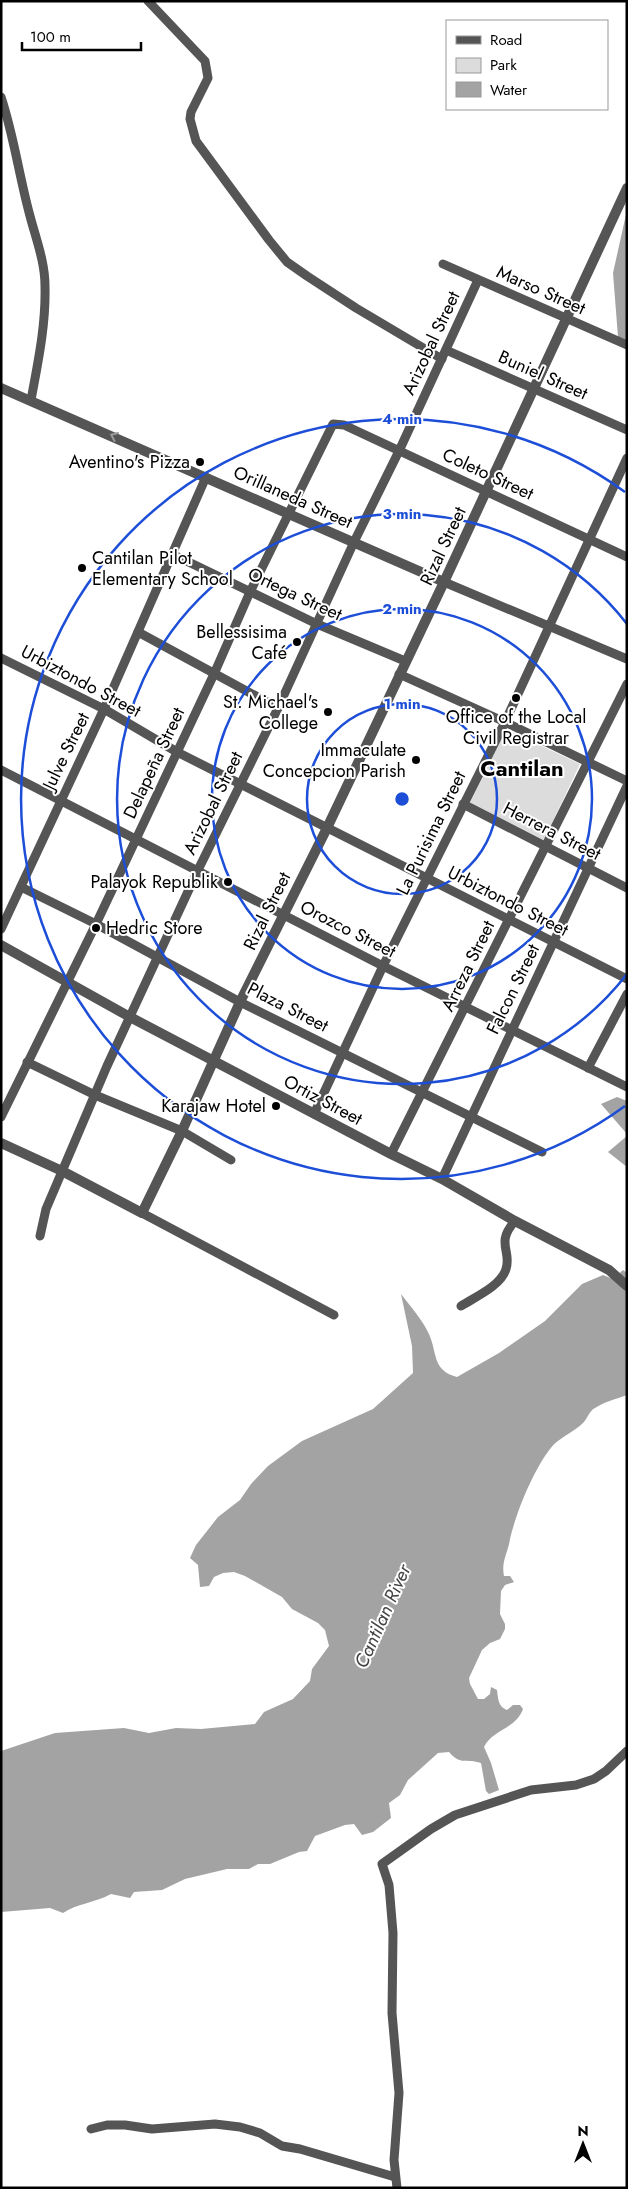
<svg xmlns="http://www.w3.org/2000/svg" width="628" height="2189" viewBox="0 0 628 2189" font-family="Jost,sans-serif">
	<rect width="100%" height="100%" fill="#fff"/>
	<path fill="#dcdcdc" d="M506,729l74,35 -36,76 -74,-37z"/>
	<g fill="#a3a3a3">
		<path d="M627,210v133l-9,-6 -5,-64z"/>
		<path d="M617,1097l10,4v33l-26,-30z"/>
		<path d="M627,1136v31l-19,-15z"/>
		<path d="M623,1270l4,3v122c-11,4 -23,7 -32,13 -6,3 -7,10 -12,15 -10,10 -24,14 -33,26 -17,22 -34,64 -40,90 -2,14 -9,22 -6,37h6l4,6 -9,3 -4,6 -1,23 5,10v5l-5,10 -10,4 -8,7 -13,28 1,6 8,15h6l6,-5 1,-7 6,3c1,8 1,17 10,20l6,-5h7l3,4c-7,20 -31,21 -39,38l7,16 8,27 -10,4 -3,-3 -5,-28c-15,-5 -20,3 -32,-11l-11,1 -30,27 -8,15 -11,8 2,15 -18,14 -11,3 -8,-11 -9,1 -30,11 -8,15 -8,1 -29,12h-12l-9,5h-22l-42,10 -23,11 -28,2 -4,6 -19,-4c-16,9 -33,9 -48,19l-13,-5 -49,4v-161l54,-18 69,-5 25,5 27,-5 25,1 54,-5 9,-12 29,-13 17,-18 2,-12 17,-23 -4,-16 -7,-7 -26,-14 -10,-12 -37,-21 -11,-4 -11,1 -9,4 -5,9 -9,1 -2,-22 -8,-7 6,-13 22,-28 22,-17 11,-16 17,-18 34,-25 71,-32 40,-36 -1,-27 -11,-52c9,12 20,24 27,38 10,20 3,38 29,45l42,-24 46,-32 37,-37 21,-9 10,4z"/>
	</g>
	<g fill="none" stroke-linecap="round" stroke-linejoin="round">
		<g stroke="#555" stroke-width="9">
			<path d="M148,1l57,60 3,17 -17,34 -1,7 6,22 73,99 18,22 20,14 49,32 86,51"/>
			<path d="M1,97c13,39 18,79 29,119 6,23 15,46 15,70 1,39 -7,76 -14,114"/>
			<path d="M443,264l184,81"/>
			<path d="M446,350l181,80"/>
			<path d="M172,554l145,70 88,37"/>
			<path d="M444,582l183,77"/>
			<path d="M138,632l140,76"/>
			<path d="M1,658l103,51 73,43 450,227"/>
			<path d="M399,674l106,48 122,59"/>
			<path d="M1,770l382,196 244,121"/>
			<path d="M463,804l164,84"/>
			<path d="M21,887l75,37 144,78 302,150"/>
			<path d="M1,929l103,-220 102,-232"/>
			<path d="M27,1062l68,33 87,36 49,29"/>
			<path d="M588,1068l39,-74"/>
			<path d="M314,1114l69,-148 122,-244 122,-264"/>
			<path d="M1,1117l95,-193 118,-250 36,-82 83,-168 11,1 283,132"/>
			<path d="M391,1154l236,-470"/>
			<path d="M442,1179l185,-393"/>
			<path d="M142,1213l192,102"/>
			<path d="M40,1236l6,-27 61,-143 91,-196 80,-162 76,-166 45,-91 79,-171"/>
			<path d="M461,1306c14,-9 40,-20 45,-37 6,-18 -11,-26 9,-48"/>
			<path d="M91,2129l16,-4h18l27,4 63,-5 25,3 20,6 22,13 18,3 95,28"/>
			<path d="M397,2188l-3,-28 5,-67 -7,-80 1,-80 -4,-48 -7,-21 49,-35 24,-14 76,-25 45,-5 18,-6 12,-8 21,-20"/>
		</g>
		<g stroke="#555" stroke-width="10">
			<path d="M1,388l443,194"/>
			<path d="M1,945l129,72 261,137 51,25 73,42 94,49 18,16"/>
			<path d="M1,1143l61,28 80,42 40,-82 58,-129 87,-174 117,-246 183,-394"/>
		</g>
	</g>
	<defs><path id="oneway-chevron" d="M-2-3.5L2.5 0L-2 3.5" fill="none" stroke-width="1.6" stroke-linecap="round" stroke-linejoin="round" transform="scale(1.25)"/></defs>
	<use stroke="#999" href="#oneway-chevron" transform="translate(114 436) rotate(-156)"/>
	<g fill="none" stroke="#1d4ed8" stroke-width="2.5">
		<circle cx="402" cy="799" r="95"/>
		<circle cx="402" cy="799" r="190"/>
		<path d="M627 974A285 285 0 1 1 627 624"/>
		<path d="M625 1106A380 380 0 1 1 625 492"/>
	</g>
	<g fill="#000" stroke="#fff" stroke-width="2">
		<circle cx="200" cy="462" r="5"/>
		<circle cx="82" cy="568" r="5"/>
		<circle cx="297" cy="642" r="5"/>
		<circle cx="516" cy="698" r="5"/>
		<circle cx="328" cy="712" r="5"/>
		<circle cx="416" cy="760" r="5"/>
		<circle cx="228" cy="882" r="5"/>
		<circle cx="96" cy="928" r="5"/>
		<circle cx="276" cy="1106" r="5"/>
	</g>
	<g text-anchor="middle" stroke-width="4" stroke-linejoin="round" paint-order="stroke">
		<g font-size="18" fill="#000" stroke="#fff">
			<text transform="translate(541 290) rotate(24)" y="6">Marso Street</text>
			<text transform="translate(431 343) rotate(-65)" y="6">Arizobal Street</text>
			<text transform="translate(543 375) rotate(24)" y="6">Buniel Street</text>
			<text transform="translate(488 474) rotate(25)" y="6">Coleto Street</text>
			<text transform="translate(293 497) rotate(24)" y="6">Orillaneda Street</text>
			<text transform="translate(443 546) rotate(-65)" y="6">Rizal Street</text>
			<text transform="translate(295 594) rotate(25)" y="6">Ortega Street</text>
			<text transform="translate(81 681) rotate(28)" y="6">Urbiztondo Street</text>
			<text transform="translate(66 751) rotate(-64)" y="6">Julve Street</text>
			<text transform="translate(154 763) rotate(-65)" y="6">Delapeña Street</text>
			<text transform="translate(213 803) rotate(-64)" y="6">Arizobal Street</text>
			<text transform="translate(552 831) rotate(27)" y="6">Herrera Street</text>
			<text transform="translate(431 833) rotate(-64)" y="6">La Purisima Street</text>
			<text transform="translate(508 901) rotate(27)" y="6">Urbiztondo Street</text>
			<text transform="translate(267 911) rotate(-64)" y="6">Rizal Street</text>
			<text transform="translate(348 929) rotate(27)" y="6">Orozco Street</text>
			<text transform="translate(468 966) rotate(-64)" y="6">Arreza Street</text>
			<text transform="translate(513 989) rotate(-64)" y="6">Falcon Street</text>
			<text transform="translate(288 1007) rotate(27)" y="6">Plaza Street</text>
			<text transform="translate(323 1100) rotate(28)" y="6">Ortiz Street</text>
		</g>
		<g font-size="18" fill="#000" stroke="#fff" text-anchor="end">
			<text x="190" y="468">Aventino's Pizza</text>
			<text x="92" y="564" text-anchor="start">Cantilan Pilot<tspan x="92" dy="21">Elementary School</tspan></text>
			<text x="287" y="638">Bellessisima<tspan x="287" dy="21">Café</tspan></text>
			<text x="318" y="708">St. Michael's<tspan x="318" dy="21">College</tspan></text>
			<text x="516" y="723" text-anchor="middle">Office of the Local<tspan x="516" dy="21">Civil Registrar</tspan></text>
			<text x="406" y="756">Immaculate<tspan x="406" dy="21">Concepcion Parish</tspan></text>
			<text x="218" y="888">Palayok Republik</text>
			<text x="106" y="934" text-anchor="start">Hedric Store</text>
			<text x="266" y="1112">Karajaw Hotel</text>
		</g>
		<g font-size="19" font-style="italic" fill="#444" stroke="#fff">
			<text transform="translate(382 1616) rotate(-66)" y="7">Cantilan River</text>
		</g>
		<g font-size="22" font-weight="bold" fill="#000" stroke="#fff">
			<text x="522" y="776">Cantilan</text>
		</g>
	</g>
	<circle cx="402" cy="799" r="8" fill="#1d4ed8" stroke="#fff" stroke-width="2.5"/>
	<g font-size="15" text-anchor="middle" font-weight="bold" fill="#1d4ed8" stroke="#fff" stroke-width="4" stroke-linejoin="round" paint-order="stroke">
		<text x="402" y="424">4 min</text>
		<text x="402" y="519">3 min</text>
		<text x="402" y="614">2 min</text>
		<text x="402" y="709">1 min</text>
	</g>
	<rect width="628" height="2189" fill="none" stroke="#000000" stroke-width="5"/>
	<rect x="446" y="20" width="162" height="90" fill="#ffffff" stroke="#999999"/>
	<rect x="456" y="36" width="25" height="8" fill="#555555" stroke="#999999"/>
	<text x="490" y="45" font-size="15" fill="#000000">Road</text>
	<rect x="456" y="58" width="25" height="15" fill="#dcdcdc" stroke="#999999"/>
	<text x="490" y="70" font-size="15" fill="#000000">Park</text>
	<rect x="456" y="82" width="25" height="15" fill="#a3a3a3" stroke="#999999"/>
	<text x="490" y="95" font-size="15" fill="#000000">Water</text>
	<g transform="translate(583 2144)" stroke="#ffffff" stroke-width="4" paint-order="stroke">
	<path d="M0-4L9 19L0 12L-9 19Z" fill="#000000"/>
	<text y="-8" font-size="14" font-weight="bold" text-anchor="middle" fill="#000000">N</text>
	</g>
	<path d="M22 42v8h119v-8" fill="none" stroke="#000000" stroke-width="2.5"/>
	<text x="30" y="42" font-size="15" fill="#000000" stroke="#ffffff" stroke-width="4" paint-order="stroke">100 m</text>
</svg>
